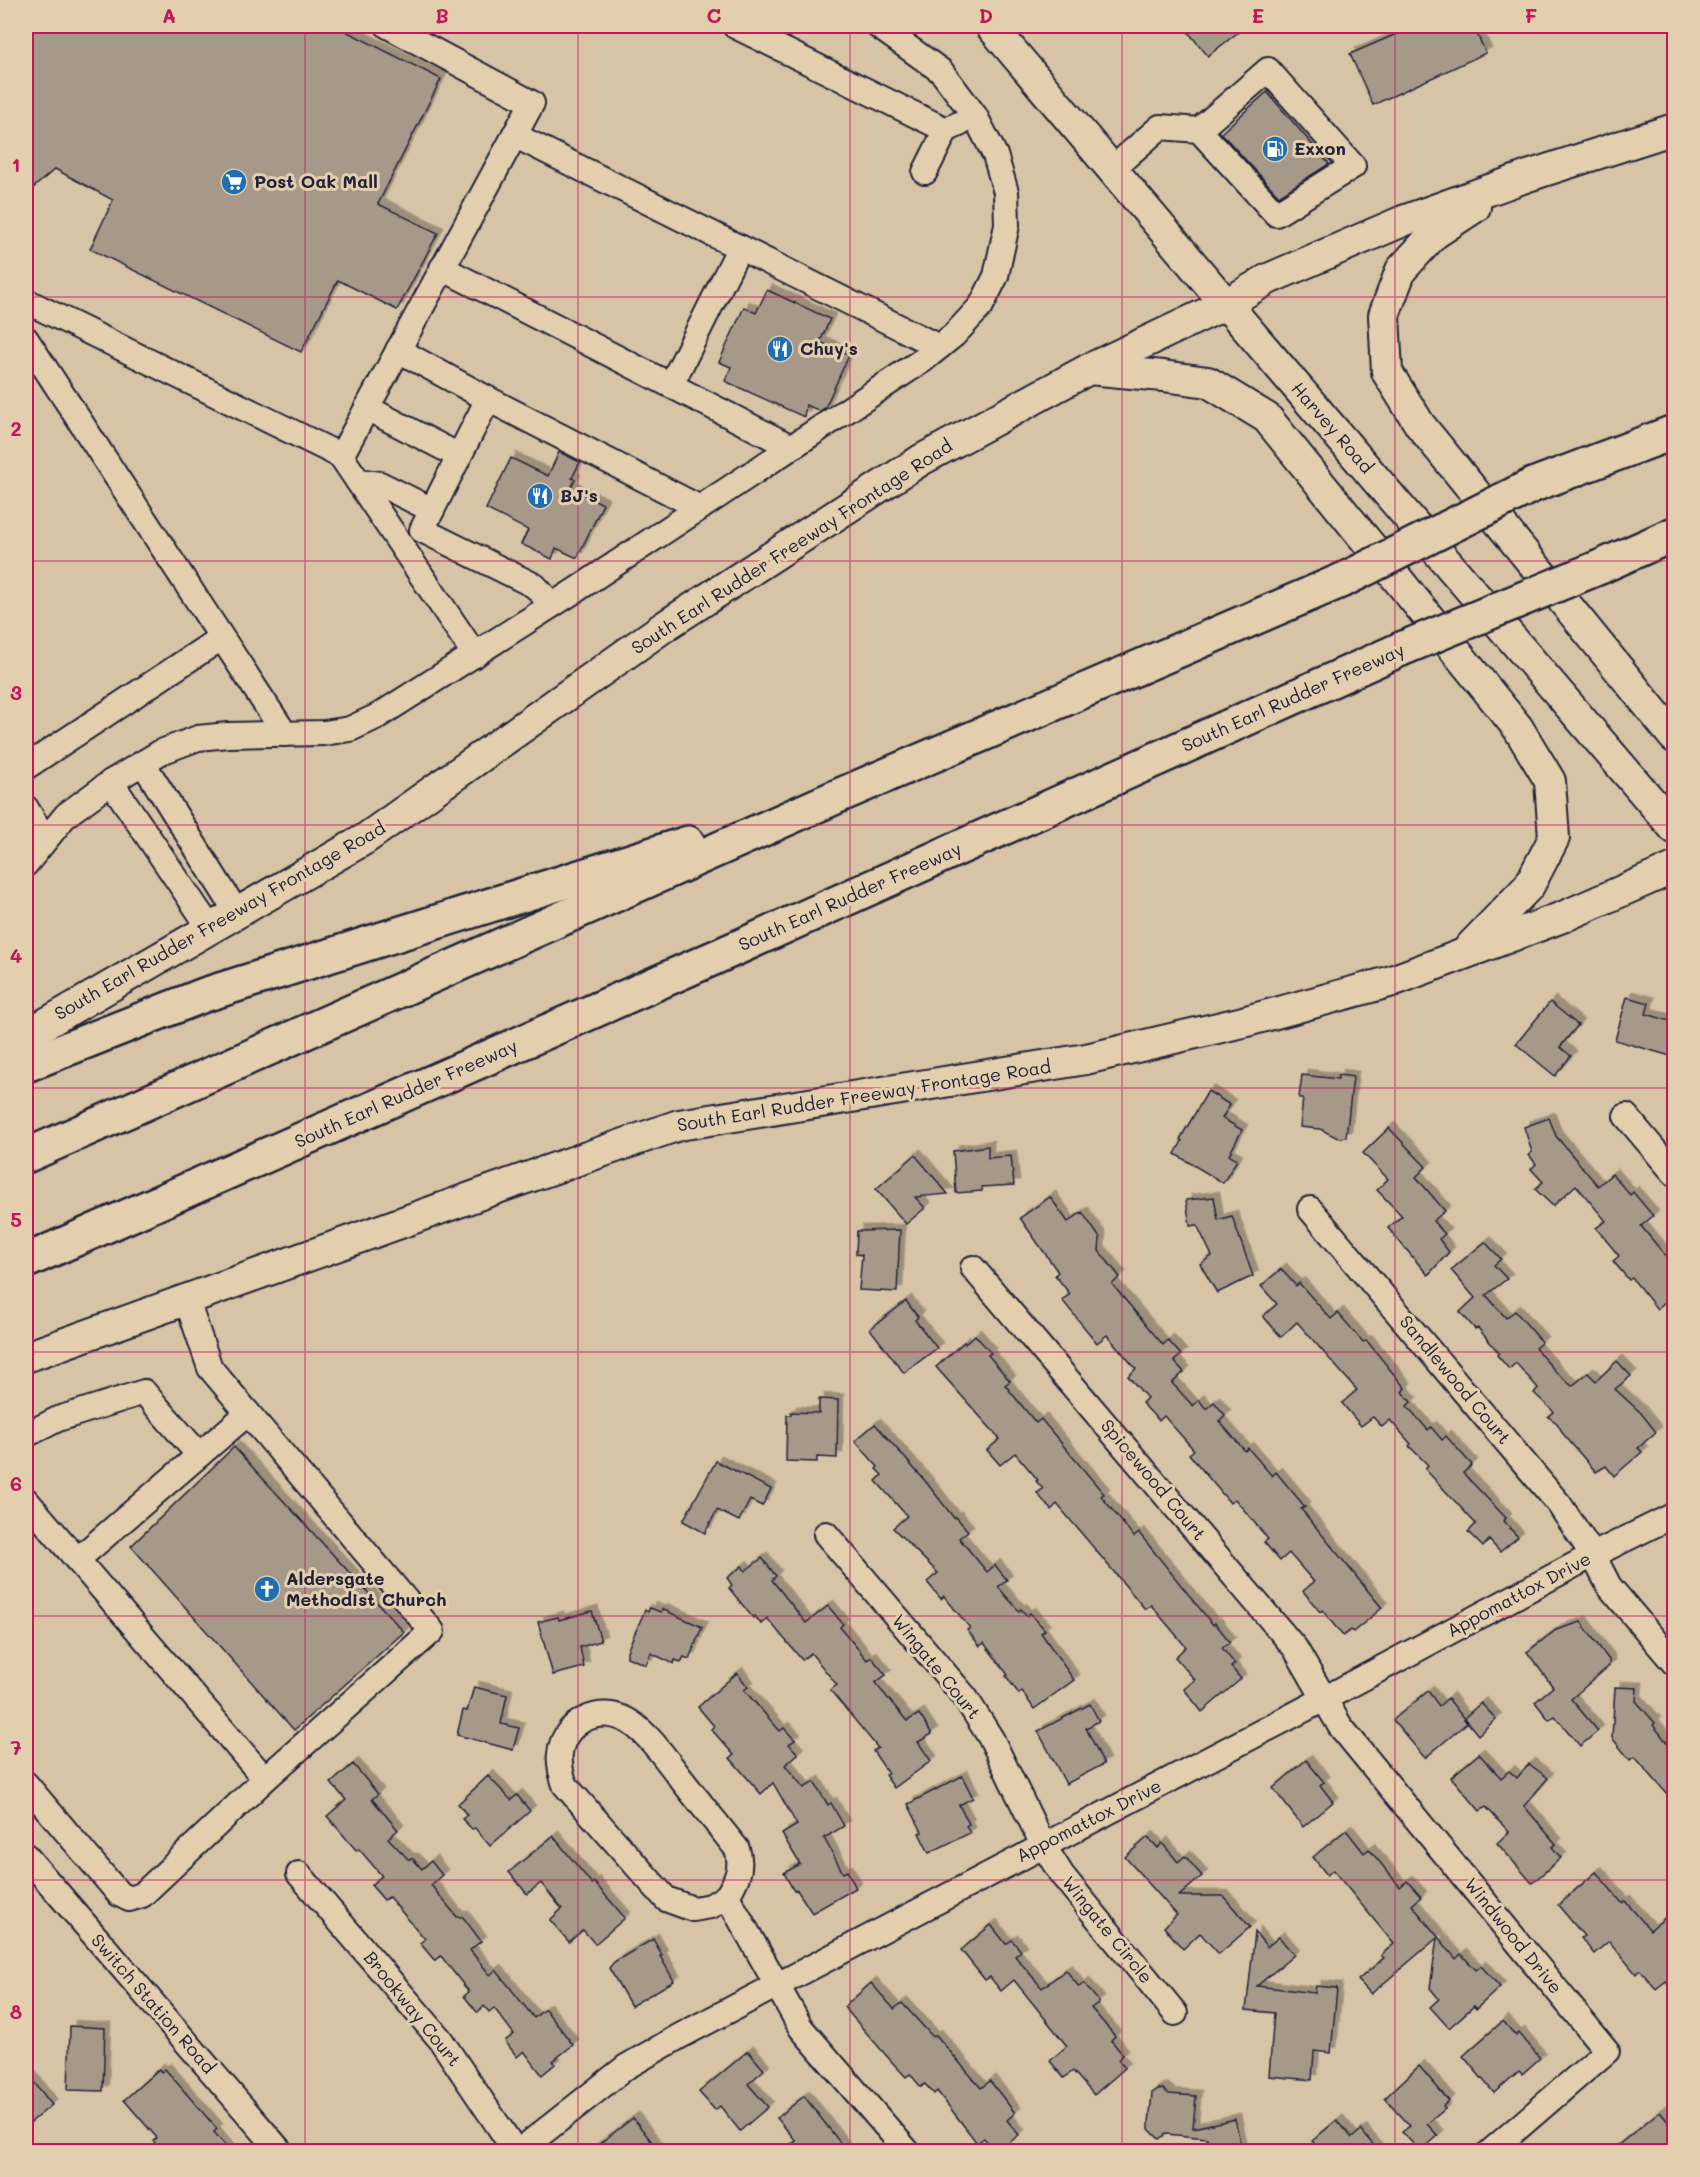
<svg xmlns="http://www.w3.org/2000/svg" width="1700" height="2177" viewBox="0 0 1700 2177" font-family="Mali,sans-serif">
	<defs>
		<filter id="shadow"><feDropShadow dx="5.5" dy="-5.5" stdDeviation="0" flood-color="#0004"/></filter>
	</defs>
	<rect width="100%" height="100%" fill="#d7c4a6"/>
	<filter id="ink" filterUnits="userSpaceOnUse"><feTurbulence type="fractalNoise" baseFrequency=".0167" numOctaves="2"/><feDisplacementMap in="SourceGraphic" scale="12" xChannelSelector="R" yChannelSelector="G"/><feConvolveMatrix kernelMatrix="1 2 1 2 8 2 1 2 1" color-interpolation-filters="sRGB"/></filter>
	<g filter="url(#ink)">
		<g fill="#a7998a" stroke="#22223b" stroke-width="1.5" filter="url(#shadow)">
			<path d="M26,26h310l105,53 -63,125 60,29 -41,77 -59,-30 -37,72 -211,-103 23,-49 -58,-31 -29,25z"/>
			<path d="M1183,26h63l-38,30z"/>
			<path d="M1415,26h58l13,27 -113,52 -23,-51z"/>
			<path d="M1267,92l62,72 -50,32 -58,-63z"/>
			<path d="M767,290l63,29 -10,23 29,13 -24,53 -5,3 -14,-6 -2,12 -79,-36 6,-14 -12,-5 25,-55 12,6z"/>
			<path d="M559,452l21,10 -8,16 3,2 -4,8 32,16 -26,54 -21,-10 -4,11 -31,-15 7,-14 -42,-21 25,-51 37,18z"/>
			<path d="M1627,997l22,6 -3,11 28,8v35l-59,-17z"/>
			<path d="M1550,1002l28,23 -18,22 11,9 -16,20 -39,-32z"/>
			<path d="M1302,1075l36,4v-4l15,2 -7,60 -8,1 -18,-9 -20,-2 3,-29h-4z"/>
			<path d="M1208,1091l22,14 -8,13 20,12 -13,25 8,5 -14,23 -48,-29 7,-13 -2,-2z"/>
			<path d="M1549,1118l7,18 42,50 14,-12 18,21 3,-3 20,24 -12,10 33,40v46l-8,-11 -9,8 -25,-31 -3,2 -16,-19 6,-5 -23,-28 10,-7 -30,-36 -23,21 -18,-17 8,-7 -12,-13 5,-5 -7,-9 3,-3 -8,-25z"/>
			<path d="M1389,1128l37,39 -10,10 29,34 -12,10 12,13 -6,5 10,13 -21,23 -40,-47 14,-12 -25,-26 11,-11 -25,-26z"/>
			<path d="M988,1146v12l23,-2 3,29 -32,2v4l-26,2 -3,-42z"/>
			<path d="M915,1155l33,39 -33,3 10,11 -19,16 -30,-35z"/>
			<path d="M1050,1197l18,25 14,-10 18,26 -1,13 21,26 -8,7 51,61 5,-5 13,15 -7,6 10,11 -12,11 21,23 6,-6 7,9 8,-7 11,13 -6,6 26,30 3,-3 24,28 4,-4 29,35 -4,2 81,99 -29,24 -2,-2 -8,6 -21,-26 -2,2 -17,-21 11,-9 -25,-29 -9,8 -16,-19 4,-3 -33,-40 -5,4 -41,-49 5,-4 -30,-34 -5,5 -17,-18 5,-5 -19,-22 8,-7 -29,-34 -10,8 -35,-43 8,-6 -15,-19 3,-3 -38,-54z"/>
			<path d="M1214,1197l4,23 14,-4 21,60 -36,17 -17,-29 12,-8 -15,-31 -7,1 -4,-26z"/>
			<path d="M900,1230l-3,62 -38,-2 3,-35 -6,-1 1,-23z"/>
			<path d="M1485,1242l16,17 -7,6 13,14 -21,16 20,23 9,-7 27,31 -7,6 21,24 16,14 16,-13 8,8 21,-20 14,15 -16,13 26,24 15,19 -18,16 4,4 -28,24 -8,-10 -10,6 -32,-37 -7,-12 -9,-6 6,-5 -20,-19 4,-5 -22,-25 -7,6 -12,-14 2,-2 -21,-25 -3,1 -15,-17 15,-14 -24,-28z"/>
			<path d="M1281,1269l15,17 3,-3 32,36 7,-6 25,29 4,-1 38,47 -3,4 9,10 -4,4 21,24 3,-3 11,13 4,-4 26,29 -9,8 43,45 -3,3 15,16 -18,15 -11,-12 -6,7 -15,-15 8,-8 -51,-55 3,-4 -19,-19 2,-2 -21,-24 -8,7 -9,-10 -12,9 -19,-23 15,-13 -60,-68 -16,15 -18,-21 14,-12 -16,-18z"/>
			<path d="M906,1301l12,16 -3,3 22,28 -33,25 -34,-44z"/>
			<path d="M975,1335l16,18 -3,2 22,26 -5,4 31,38 5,-4 63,75 -3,2 33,41 5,-4 74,92 2,-2 15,19 -8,6 13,16 -4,3 10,12 -39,33 -18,-23 11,-9 -20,-23 11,-10 -35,-42 -6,4 -88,-105 -6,6 -14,-17 6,-4 -7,-8 2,-1 -23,-27 -15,12 -13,-15 13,-11 -64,-72 28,-25 1,2z"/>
			<path d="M819,1399l19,1 -1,58 -20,-1v5l-31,-1 1,-46h4v-3l28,1z"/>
			<path d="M875,1424l51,58 28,36 2,-1 12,14 -9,7 28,34 8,-7 12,15 -9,7 21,24 2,-2 6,7 3,-3 15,17 -4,3 33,47 -40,29 -12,-18 -3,3 -13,-18 2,-1 -24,-32 -4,3 -13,-16 3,-2 -26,-32 -3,3 -14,-17 11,-9 -45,-45 14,-12 -31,-35 6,-6 -6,-6 2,-2 -23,-26z"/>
			<path d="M234,1447l170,185 -110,98 -163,-184z"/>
			<path d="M716,1461l55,28 -9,17 -12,-6 -11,21 -22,-11 -12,23 -22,-12z"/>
			<path d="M762,1558l14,18 -4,4 34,43 22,-17 15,18 -3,3 27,33 4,-3 15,18 -11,8 32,38 12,-7 13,20 -14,8 13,19 -37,27 -9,-13 3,-2 -15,-22 5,-3 -48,-58 7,-5 -26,-32 -9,7 -35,-42 -6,6 -6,-8 -2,2 -24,-30 3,-3 -5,-7 15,-12 3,5z"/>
			<path d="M650,1608l11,4 1,-3 40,18 -13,32 -5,-2 -3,5 -6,-2 -1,4 -23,-11 -5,12 -19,-8v-6l18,-41 3,2z"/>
			<path d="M592,1611l9,30 -21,6 4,20 -31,8 -15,-53 20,-5 1,3z"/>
			<path d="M1581,1622l28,38v6l-38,33 27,32 -18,15 -25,-30 -6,4 -14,-18 18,-15 -26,-35 29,-22z"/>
			<path d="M737,1673l11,14 -4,3 36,41 4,-3 11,12 -6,4 9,10 -13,11 19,23 10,-6 14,23 3,-2 13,23 -20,12 19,35 4,-2 9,17 -44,25 -15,-23 -3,1 -10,-18 16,-9 -18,-30 15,-9 -5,-9 -19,-33 -12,11 -31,-36 4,-3 -23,-26 3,-3 -16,-19z"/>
			<path d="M474,1687l33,8 -6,29 18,4 -6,22 -56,-15 6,-25 4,1z"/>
			<path d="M1615,1687l22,1 -1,13 19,22 -2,2 21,26v51l-39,-45 -5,3 -18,-22z"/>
			<path d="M1428,1691l11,15 9,-8 19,25 -42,35 -32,-38z"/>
			<path d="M1481,1703l15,16 -18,16 -14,-17z"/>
			<path d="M1090,1704l9,17 -13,7 18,36 -38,20 -28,-53z"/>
			<path d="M1479,1754l22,24 8,-7 8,7 12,-14 19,14 -24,28 32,38 -4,3 9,11 -29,25 -35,-40 12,-11 -23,-25 -6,4 -29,-34z"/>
			<path d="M1306,1760l18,22 -4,3 13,17 -30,25 -30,-39z"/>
			<path d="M353,1764l25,30 -6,5 26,31 -10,8 20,21h5l9,10 9,-8 11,14 -11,10 26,32h6l18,24 -11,9 20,25 6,-5 38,48 11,-9 28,36 -20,16 2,3 -13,11 -18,-24 -7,6 -12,-16 9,-7 -20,-26 -5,4 -5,-6 -7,6 -13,-16 5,-4 -28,-36 -6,5 -15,-18 5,-4 -36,-42 -5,3 -13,-15 11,-9 -23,-27 -3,1 -29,-34 19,-16 -15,-17z"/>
			<path d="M488,1776l23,24 6,-5 13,16 -40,35 -15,-18 -3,1 -10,-10 5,-4 -9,-11z"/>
			<path d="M962,1776l11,22 -14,7 10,19 -3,2 4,7 -41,20 -10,-20 3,-1 -14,-28z"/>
			<path d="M1346,1830l18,23 5,-4 31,38 7,-6 14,16 -9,8 44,54 5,-5 15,16 5,-4 19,21 -24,22 -2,-3 -25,22 -19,-21 9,-8 -9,-11 7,-50 -66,56 -13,-14 26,-22 -3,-3 13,-11 -61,-74 -6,5 -14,-18z"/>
			<path d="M553,1836l39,48 2,-2 31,36 -30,26 -12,-14 -14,12 -19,-22 12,-11 -21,-26 -14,11 -18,-22z"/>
			<path d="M1148,1837l10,11 4,-5 16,19 7,-6 17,20 -23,20h44l27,31 -31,27 -19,-21 -17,16 -19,-22 13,-12 -52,-58z"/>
			<path d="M1596,1872l26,31 3,-2 25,29 15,-12 9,12v61l-8,-10 -10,8 -16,-19 -4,4 -27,-33 -15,13 -13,-16 3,-2 -26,-31z"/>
			<path d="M991,1925l15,19 6,-4 9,11 -6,5 27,32 24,-18 13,17 5,-4 15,19 -8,6 24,28 -4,4 12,15 -5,5 7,8 -31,27 -21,-24 -9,7 -14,-17 17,-15 -53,-66 -13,11 -11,-14 -5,3 -24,-30z"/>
			<path d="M1255,1932l12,15 12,-10 15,18 -37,31 58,7 1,-7 21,2 -6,65 -17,-2 -2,29 -43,-4 5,-63 -28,-3z"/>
			<path d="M653,1939l9,16 -2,1 14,25 -43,25 -22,-38 5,-6z"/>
			<path d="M871,1983l23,26 8,-6 31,34 3,-2 45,53 9,-7 25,32 -8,7 12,15 -20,16h-5l-10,-13 -7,5 -40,-52 -3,3 -9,-10 -4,3 -11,-13 -4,3 -15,-16 -47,-54z"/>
			<path d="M1503,2021l13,15 3,-3 21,25 -18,16 -3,-3 -25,22 -31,-37z"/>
			<path d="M70,2026l35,2 -2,63 -35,-1z"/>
			<path d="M748,2051l16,19 -16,14 20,23 -28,24 -20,-25 -5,4 -16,-18z"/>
			<path d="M1419,2066l30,35 -6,5 2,3 -18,15 11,12 -18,15 -18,-19 8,-6 -25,-28z"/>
			<path d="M159,2069l2,3 4,-3 52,60 -3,3 16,19h-67l-10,-10 4,-3 -33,-38z"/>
			<path d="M26,2072l26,33 -26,21z"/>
			<path d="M1158,2089h5l6,5 27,2 -3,32 42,-9 7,32h-32l-3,-13 -41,-4 -7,5 -10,-10v-6l3,-30z"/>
			<path d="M804,2096l34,44 8,11h-64l14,-10 -19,-23z"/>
			<path d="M1660,2111l14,17v23h-63z"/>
			<path d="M633,2118l26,33h-69z"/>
			<path d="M1337,2120l15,18 9,-8 17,21h-57l-9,-10z"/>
		</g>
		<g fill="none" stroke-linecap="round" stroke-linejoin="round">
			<g stroke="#22223b" stroke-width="28">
				<g id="minor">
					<path d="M735,26l211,104"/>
					<path d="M514,135l425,212"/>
					<path d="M1112,169l48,-42 39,3 77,84 77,-48 -85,-96 -69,60"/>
					<path d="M925,172l21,-42 13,-6"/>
					<path d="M442,268l349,179"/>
					<path d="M26,301l315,155 191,-353 -144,-77"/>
					<path d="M26,339l259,395"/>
					<path d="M398,350l90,49 212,109"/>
					<path d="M671,385l69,-138"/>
					<path d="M488,399l-66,131 113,56 17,19"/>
					<path d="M367,408l92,48"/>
					<path d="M341,456l134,199"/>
					<path d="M358,481l22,3 52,26"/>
					<path d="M143,763l94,150"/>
					<path d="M26,767l195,-129"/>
					<path d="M111,782l99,146"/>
					<path d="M26,808l19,31"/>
					<path d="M26,864l40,-49 45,-33 50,-30 37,-14 30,-3 96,-2 26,-4 28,-13 198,-126 347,-230 31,-25 27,-29 15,-30 11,-51 -1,-33 -11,-37 -20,-39 -34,-45 -63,-45"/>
					<path d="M1626,1116l48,57"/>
					<path d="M1310,1209l249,295 34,51 16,31 65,77"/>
					<path d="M973,1268l322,380 45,78 267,325 -117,101"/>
					<path d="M26,1435l32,-16 86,-27 55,63"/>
					<path d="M26,1500l239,279 167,-148 -222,-263 -23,-67"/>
					<path d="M826,1534l139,163 27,43 51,105 19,30 113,138"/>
					<path d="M77,1560l171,-147"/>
					<path d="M26,1784l93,110 10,5 13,-4 123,-116"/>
					<path d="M26,1856l255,296"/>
					<path d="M299,1874l141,165 76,113"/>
					<path d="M727,1896l-16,10 -18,3 -27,-10 -101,-114c-7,-20 -9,-39 6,-56 14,-14 33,-18 51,-11 23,9 45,43 60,62 18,23 37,46 55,69 6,18 0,31 -10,47l74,132 107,124"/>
					<path d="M518,2152l108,-85 54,-31 644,-337 269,-144 81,-40"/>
				</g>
			</g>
			<g stroke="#22223b" stroke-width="34">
				<g id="major">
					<path d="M991,26l235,278 448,524"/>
					<path d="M1475,207l-41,27 -33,36 -17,45 3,57 33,53 254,312"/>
					<path d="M1089,369l74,7 45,6 59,36 251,310 32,53 4,57 -25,48 -59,61"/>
					<path d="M26,1035l339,-196 300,-213 256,-166 168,-91 137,-65 42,-25 135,-58 125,-45 146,-47"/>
					<path d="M26,1357l483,-173 170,-59 407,-66 157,-37 146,-40 176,-66 109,-48"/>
				</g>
			</g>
			<g stroke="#22223b" stroke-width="38">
				<g id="highway">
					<path d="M1533,485l141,-53"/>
					<path d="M1600,567l74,-33"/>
					<path d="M26,1065l178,-70 484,-152"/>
					<path d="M26,1156l812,-360 507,-217"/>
					<path d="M26,1261l715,-315 660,-297"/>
				</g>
			</g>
			<use href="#minor" stroke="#e3cfad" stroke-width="24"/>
			<use href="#major" stroke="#e3cfad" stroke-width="30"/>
			<use href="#highway" stroke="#e3cfad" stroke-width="33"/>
			<g stroke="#22223b" stroke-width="38" stroke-linecap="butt">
				<g id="highway-bridge">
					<path d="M1345,579l188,-94"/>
					<path d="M1401,649l199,-82"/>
				</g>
			</g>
			<use href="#highway-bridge" stroke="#e3cfad" stroke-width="33"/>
		</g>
	</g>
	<path fill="none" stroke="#c2185b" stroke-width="1.5" stroke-opacity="0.55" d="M305,26v2126M578,26v2126M850,26v2126M1122,26v2126M1395,26v2126M26,297h1648M26,561h1648M26,825h1648M26,1088h1648M26,1352h1648M26,1616h1648M26,1880h1648"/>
	<defs>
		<g id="fuel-disc" transform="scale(1.35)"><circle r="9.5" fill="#1f6fb2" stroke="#e3cfad"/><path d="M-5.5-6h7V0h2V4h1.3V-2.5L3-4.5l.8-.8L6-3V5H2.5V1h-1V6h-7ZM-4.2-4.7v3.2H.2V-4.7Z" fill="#fff"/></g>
		<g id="supermarket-disc" transform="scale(1.35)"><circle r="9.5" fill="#1f6fb2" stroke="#e3cfad"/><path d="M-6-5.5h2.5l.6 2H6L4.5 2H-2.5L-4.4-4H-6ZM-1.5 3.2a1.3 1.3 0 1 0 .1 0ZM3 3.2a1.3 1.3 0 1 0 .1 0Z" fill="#fff"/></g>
		<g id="restaurant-disc" transform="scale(1.35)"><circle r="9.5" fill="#1f6fb2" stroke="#e3cfad"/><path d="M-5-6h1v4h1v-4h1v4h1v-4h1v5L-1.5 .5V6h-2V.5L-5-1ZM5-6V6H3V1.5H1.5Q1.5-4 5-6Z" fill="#fff"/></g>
		<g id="church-disc" transform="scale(1.35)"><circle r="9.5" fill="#1f6fb2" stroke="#e3cfad"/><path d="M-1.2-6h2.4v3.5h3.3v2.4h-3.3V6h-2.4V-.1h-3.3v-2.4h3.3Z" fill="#fff"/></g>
	</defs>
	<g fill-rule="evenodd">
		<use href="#fuel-disc" x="1275" y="149"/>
		<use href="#supermarket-disc" x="234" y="182"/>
		<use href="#restaurant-disc" x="780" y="349"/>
		<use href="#restaurant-disc" x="540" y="496"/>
		<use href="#church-disc" x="267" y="1589"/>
	</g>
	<g text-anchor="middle" stroke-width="6" stroke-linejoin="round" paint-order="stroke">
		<g font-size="18" font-weight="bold" fill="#22223b" stroke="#e3cfad" text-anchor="start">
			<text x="1294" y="155">Exxon</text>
			<text x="254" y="188">Post Oak Mall</text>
			<text x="800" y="355">Chuy's</text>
			<text x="560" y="502">BJ's</text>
			<text x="286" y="1585">Aldersgate<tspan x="286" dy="21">Methodist Church</tspan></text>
		</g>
		<g font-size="18" fill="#22223b" stroke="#e3cfad">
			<text transform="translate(1332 428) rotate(49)" y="6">Harvey Road</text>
			<text transform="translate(792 547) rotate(-33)" y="6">South Earl Rudder Freeway Frontage Road</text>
			<text transform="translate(1293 698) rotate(-24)" y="6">South Earl Rudder Freeway</text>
			<text transform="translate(850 897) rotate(-24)" y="6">South Earl Rudder Freeway</text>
			<text transform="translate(220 921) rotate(-30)" y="6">South Earl Rudder Freeway Frontage Road</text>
			<text transform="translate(406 1094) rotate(-24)" y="6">South Earl Rudder Freeway</text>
			<text transform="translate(864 1096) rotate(-9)" y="6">South Earl Rudder Freeway Frontage Road</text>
			<text transform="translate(1455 1380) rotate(50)" y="6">Sandlewood Court</text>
			<text transform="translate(1153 1480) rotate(50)" y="6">Spicewood Court</text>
			<text transform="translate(1519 1595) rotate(-28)" y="6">Appomattox Drive</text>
			<text transform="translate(936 1667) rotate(51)" y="6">Wingate Court</text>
			<text transform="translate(1089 1821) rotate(-27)" y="6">Appomattox Drive</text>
			<text transform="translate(1107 1930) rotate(51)" y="6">Wingate Circle</text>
			<text transform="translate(1513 1936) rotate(51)" y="6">Windwood Drive</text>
			<text transform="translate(153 2004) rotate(49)" y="6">Switch Station Road</text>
			<text transform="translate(412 2009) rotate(51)" y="6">Brookway Court</text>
		</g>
	</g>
	<rect width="1700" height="2177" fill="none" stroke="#e3cfad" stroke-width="66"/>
	<rect x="33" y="33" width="1634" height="2111" fill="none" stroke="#c2185b" stroke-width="2"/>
	<g font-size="20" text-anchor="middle" font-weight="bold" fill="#c2185b">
		<text x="169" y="23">A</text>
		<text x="442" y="23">B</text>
		<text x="714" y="23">C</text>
		<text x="986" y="23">D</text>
		<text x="1258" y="23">E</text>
		<text x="1531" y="23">F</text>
		<text x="16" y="172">1</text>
		<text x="16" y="436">2</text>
		<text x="16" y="700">3</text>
		<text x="16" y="963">4</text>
		<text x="16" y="1227">5</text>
		<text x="16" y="1491">6</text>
		<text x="16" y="1755">7</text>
		<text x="16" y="2019">8</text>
	</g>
</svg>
